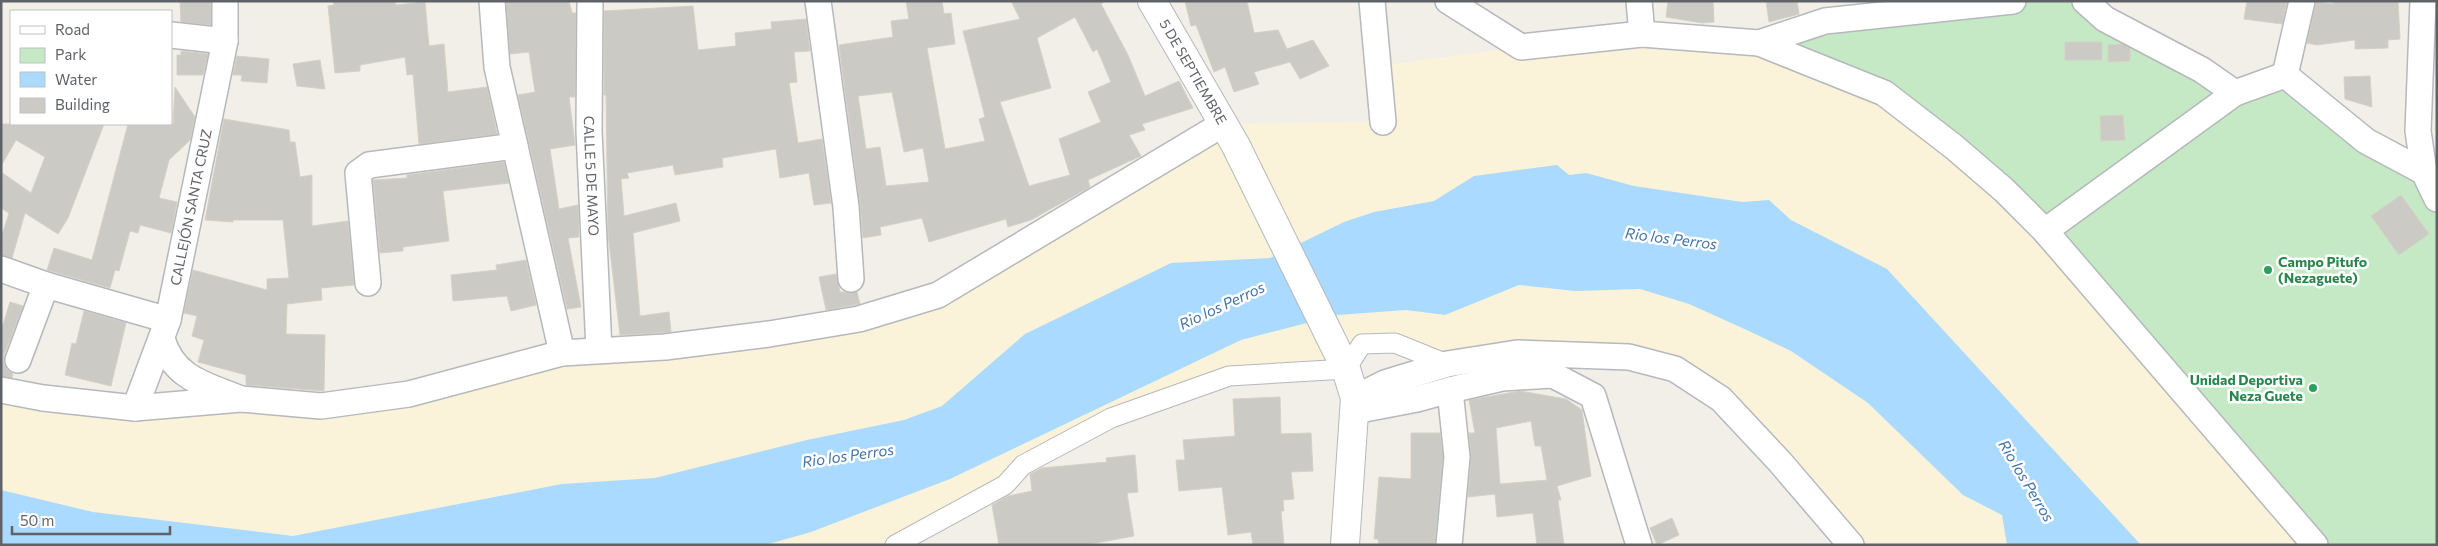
<svg xmlns="http://www.w3.org/2000/svg" width="2438" height="546" viewBox="0 0 2438 546" font-family="Commissioner,sans-serif">
	<rect width="100%" height="100%" fill="#f1efe8"/>
	<path fill="#c5e8c5" d="M2013,1h72l150,92 50,-18 152,124v346h-122l-556,-502z"/>
	<path fill="#fbf3d9" d="M1759,43l125,50 70,54 361,398h-464l-176,-176 -228,-5 -85,-20 -16,25 -117,7 -118,42 -216,127h-894v-155l320,16 278,-56 339,-56 285,-170 160,-2 -5,-56 143,-19z"/>
	<path fill="#aadaff" d="M1557,165l12,10 17,-2 48,13 108,16 27,-2 22,20 96,49 254,276h-134l-5,-30 -39,-20 -95,-92 -77,-52 -42,-20 -60,-27 -49,-15 -65,2 -56,-6 -74,30 -39,-5 -68,5 -97,25 -291,139 -139,53 -46,13h-764v-55l92,22 200,24 269,-52 93,-6 152,-38 97,-20 38,-14 83,-72 146,-71 99,-5 74,-36 30,-10 60,-11 40,-25z"/>
	<g fill="#cccac5" stroke="#d6d1c6" fill-rule="evenodd">
		<path d="M180,1h31v24l-30,-3z"/>
		<path d="M333,1h62l1,4 29,-3 4,44 15,-2 4,48 39,-5 10,47 -78,10 -6,-70 -6,1 -2,-18 -45,8v6l-25,2 -7,-67 6,-1z"/>
		<path d="M506,1h63l3,12h4l-1,84h-6l6,48 -25,4 9,60 19,-4 1,32 -11,1 13,69 -14,2 -49,-214 17,-3 -6,-40 -19,2z"/>
		<path d="M906,1h36l2,13 7,-1 4,31 -28,4 18,101 40,-8 -6,-22 6,-2 -22,-86 57,-12 -9,-18h95l-5,3 27,51 17,41 34,-15 14,27 -51,16 3,6 -16,5 12,21 -53,24 2,7 -59,33 -23,7 -2,-8 -77,23 -7,-24 -42,9 1,8 -18,3 -3,-33 -21,-160 54,-8 -2,-16 18,-2zM1075,17l18,35 4,-3 14,33 -23,10 13,30 -42,17 11,36 -41,11 -29,-84 51,-14 -14,-50zM892,92l12,60 19,-4 6,34 -43,4 -6,-39 -14,2 -8,-53z"/>
		<path d="M1185,1h62l7,32 24,-3 9,19 26,-9 16,26 -29,13 -10,-17 -36,10 5,12 -25,8 -9,-25 -11,5 -18,-47 -5,1z"/>
		<path d="M1668,1h45l1,21 -12,1 -36,-6z"/>
		<path d="M1766,1h31l2,13 -30,8z"/>
		<path d="M2247,1h40l-5,23 -38,-5z"/>
		<path d="M2333,1h65l2,38 -12,1v8l-33,1v-9l-38,5 -10,-2 9,-41 17,2z"/>
		<path d="M693,6l5,44 38,-4 -1,-13 37,-4 -1,-7 35,-3 4,32 -16,1 3,30 -8,1 9,60 24,-4 9,64 -17,2 -5,-32 -29,5 -4,-29 -54,9 1,9 -48,8 -2,-10 -46,8 2,5 -8,1 3,37 52,-13 4,18 -47,12 7,83 29,-4 2,20 -51,3 -12,-101 -2,-139h-2v-84z"/>
		<rect x="2065" y="42" width="37" height="18"/>
		<path d="M2123,44l7,4v13l-22,1v-17z"/>
		<path d="M181,51l27,3 -5,21h-26v-20h4z"/>
		<path d="M237,56l32,3 -2,24 -26,-2 1,-6h-9z"/>
		<path d="M320,60l5,29 -28,-3 -4,-22z"/>
		<path d="M2370,76l2,31 -27,-8 -1,-22z"/>
		<path d="M175,87l20,30 -5,23 -21,20 -10,38 18,4 -6,31 -31,-8 -2,8 -8,-2 -11,40 -4,-1 -5,18 -63,-18 7,-22 38,12 36,-136h45z"/>
		<path d="M2123,115l2,25 -24,1 -1,-25z"/>
		<path d="M224,119l65,11 1,12h5l5,35 12,-2v51l36,-5 6,64 -33,3 1,12 -35,4 -1,30 39,1 -1,56 -78,-6v-10l-48,-13 6,-22 -12,-4 5,-20 -13,-3 9,-43 74,20v-11l22,-1 -6,-58h-50v2l-28,-2z"/>
		<path d="M1,124h103l-36,94 -10,16 -33,-21 -13,45 -11,-3v-17l8,-25 -8,-5v-36l30,21 14,-36 -29,-17 -15,26z"/>
		<path d="M504,162l5,21 -66,8 6,50 -46,6v4l-23,2 -7,-73 34,-2v-3z"/>
		<path d="M2401,195l28,39 -30,21 -28,-39z"/>
		<path d="M526,260l10,45 -25,6 -4,-15 -54,5 -2,-26 46,-5 -1,-5z"/>
		<path d="M836,274l4,18h17l3,12 -34,6 -7,-33z"/>
		<path d="M10,302l13,4 -19,49v8l3,6 6,5 -1,4 -11,-2v-45z"/>
		<path d="M84,311l42,12 -15,63 -46,-11 7,-32 4,1z"/>
		<path d="M1520,391l46,8 16,11 9,66 -34,10 4,14h-3l6,45h-27l-4,-32 -36,4 -2,-23 -27,3 3,-39 -2,-25h6l-6,-33zM1531,421l4,25h6l6,34 -47,4 -4,-56z"/>
		<path d="M1280,397l1,37 30,-1 2,38 -22,1 3,27 -11,1 1,11h-3l3,34h-31l-2,-13 -23,3 -6,-48 -43,4 -3,-31h9l-2,-20 52,-4 -2,-37z"/>
		<path d="M1411,433h29l3,24 -8,88h-56l-1,-6h-4l5,-62 32,2z"/>
		<path d="M1135,455l3,37 -11,1 7,43 -49,9h-86l-7,-40 16,-9 24,-5 -2,-17 12,-6 65,-6 -1,-4z"/>
		<path d="M1672,518l7,17 -22,10 -7,-17z"/>
	</g>
	<g fill="none" stroke-linecap="round" stroke-linejoin="round">
		<g stroke="#b5b8bc" stroke-width="21">
			<path id="pedestrian" d="M895,545l110,-60 18,-20 88,-47 118,-42 117,-7 16,-25 33,-1 52,21h4"/>
		</g>
		<g stroke="#b5b8bc" stroke-width="28">
			<g id="minor">
				<path d="M492,1l5,66 65,286"/>
				<path id="s1" d="M590,1l-1,130 10,219"/>
				<path d="M818,1l28,206 5,72"/>
				<path d="M1372,1l11,121"/>
				<path d="M1448,1l73,46 121,-13 117,9 125,50 70,54 50,43 41,41 270,314"/>
				<path d="M1639,1l3,33"/>
				<path d="M2085,1l20,18 97,51 33,23"/>
				<path d="M2423,1l-5,130 6,41 13,27"/>
				<path d="M171,35l54,6"/>
				<path d="M1759,43l66,-22 188,-20"/>
				<path d="M2285,75l17,-74"/>
				<path d="M2045,231l190,-138 50,-18 81,66 58,31"/>
				<path d="M1,269l45,16 122,35"/>
				<path d="M368,283l-10,-110 11,-8 146,-19"/>
				<path d="M162,339c11,38 41,45 74,58"/>
				<path d="M18,360l28,-75"/>
				<path d="M1,390l42,8 92,10 106,-9 80,7 88,-12 153,-41 103,-6 104,-13 90,-15 79,-24 285,-171"/>
				<path d="M1450,390l52,-12 51,-3 40,21 46,149"/>
				<path d="M1355,398l30,-15 62,-19 70,-11 112,4 46,12 46,30 59,63 71,83"/>
				<path id="s2" d="M135,408l33,-88 57,-279v-40"/>
				<path d="M1354,411l63,-12 33,-9 7,67 -8,88"/>
			</g>
		</g>
		<g stroke="#b5b8bc" stroke-width="30">
			<g id="tertiary">
				<path id="s3" d="M1152,1l83,143 111,225 9,29 -10,147"/>
			</g>
		</g>
		<use href="#pedestrian" stroke="#fff" stroke-width="19"/>
		<use href="#minor" stroke="#fff" stroke-width="25"/>
		<use href="#tertiary" stroke="#fff" stroke-width="28"/>
	</g>
	<g fill="#2e9e5b" stroke="#fff" stroke-width="2">
		<circle cx="2268" cy="270" r="5"/>
		<circle cx="2313" cy="388" r="5"/>
	</g>
	<g text-anchor="middle" stroke-width="5" stroke-linejoin="round" paint-order="stroke">
		<g font-size="14" fill="#5f6368" stroke="#fff">
			<text dy="5" stroke="none"><textPath href="#s3" startOffset="82">5 DE SEPTIEMBRE</textPath></text>
			<text dy="5" stroke="none"><textPath href="#s1" startOffset="175">CALLE 5 DE MAYO</textPath></text>
			<text dy="5" stroke="none"><textPath href="#s2" startOffset="209">CALLEJÓN SANTA CRUZ</textPath></text>
		</g>
		<g font-size="14" font-weight="bold" fill="#27864d" stroke="#fff" text-anchor="start">
			<text x="2278" y="267">Campo Pitufo<tspan x="2278" dy="16">(Nezaguete)</tspan></text>
			<text x="2303" y="385" text-anchor="end">Unidad Deportiva<tspan x="2303" dy="16">Neza Guete</tspan></text>
		</g>
		<g font-size="15" font-style="italic" fill="#4174aa" stroke="#fff">
			<text transform="translate(1671 239) rotate(7)" y="5">Rio los Perros</text>
			<text transform="translate(1222 306) rotate(-25)" y="5">Rio los Perros</text>
			<text transform="translate(848 456) rotate(-8)" y="5">Rio los Perros</text>
			<text transform="translate(2026 481) rotate(59)" y="5">Rio los Perros</text>
		</g>
	</g>
	<rect width="2438" height="546" fill="none" stroke="#5f6368" stroke-width="5"/>
	<rect x="10" y="10" width="162" height="115" fill="#ffffff" stroke="#bfc1c3"/>
	<rect x="20" y="26" width="25" height="8" fill="#ffffff" stroke="#bfc1c3"/>
	<text x="55" y="35" font-size="15" fill="#5f6368">Road</text>
	<rect x="20" y="48" width="25" height="15" fill="#c5e8c5" stroke="#bfc1c3"/>
	<text x="55" y="60" font-size="15" fill="#5f6368">Park</text>
	<rect x="20" y="72" width="25" height="15" fill="#aadaff" stroke="#bfc1c3"/>
	<text x="55" y="85" font-size="15" fill="#5f6368">Water</text>
	<rect x="20" y="98" width="25" height="15" fill="#cccac5" stroke="#bfc1c3"/>
	<text x="55" y="110" font-size="15" fill="#5f6368">Building</text>
	<path d="M12 526v8h158v-8" fill="none" stroke="#5f6368" stroke-width="2.5"/>
	<text x="20" y="526" font-size="15" fill="#5f6368" stroke="#ffffff" stroke-width="4" paint-order="stroke">50 m</text>
</svg>
